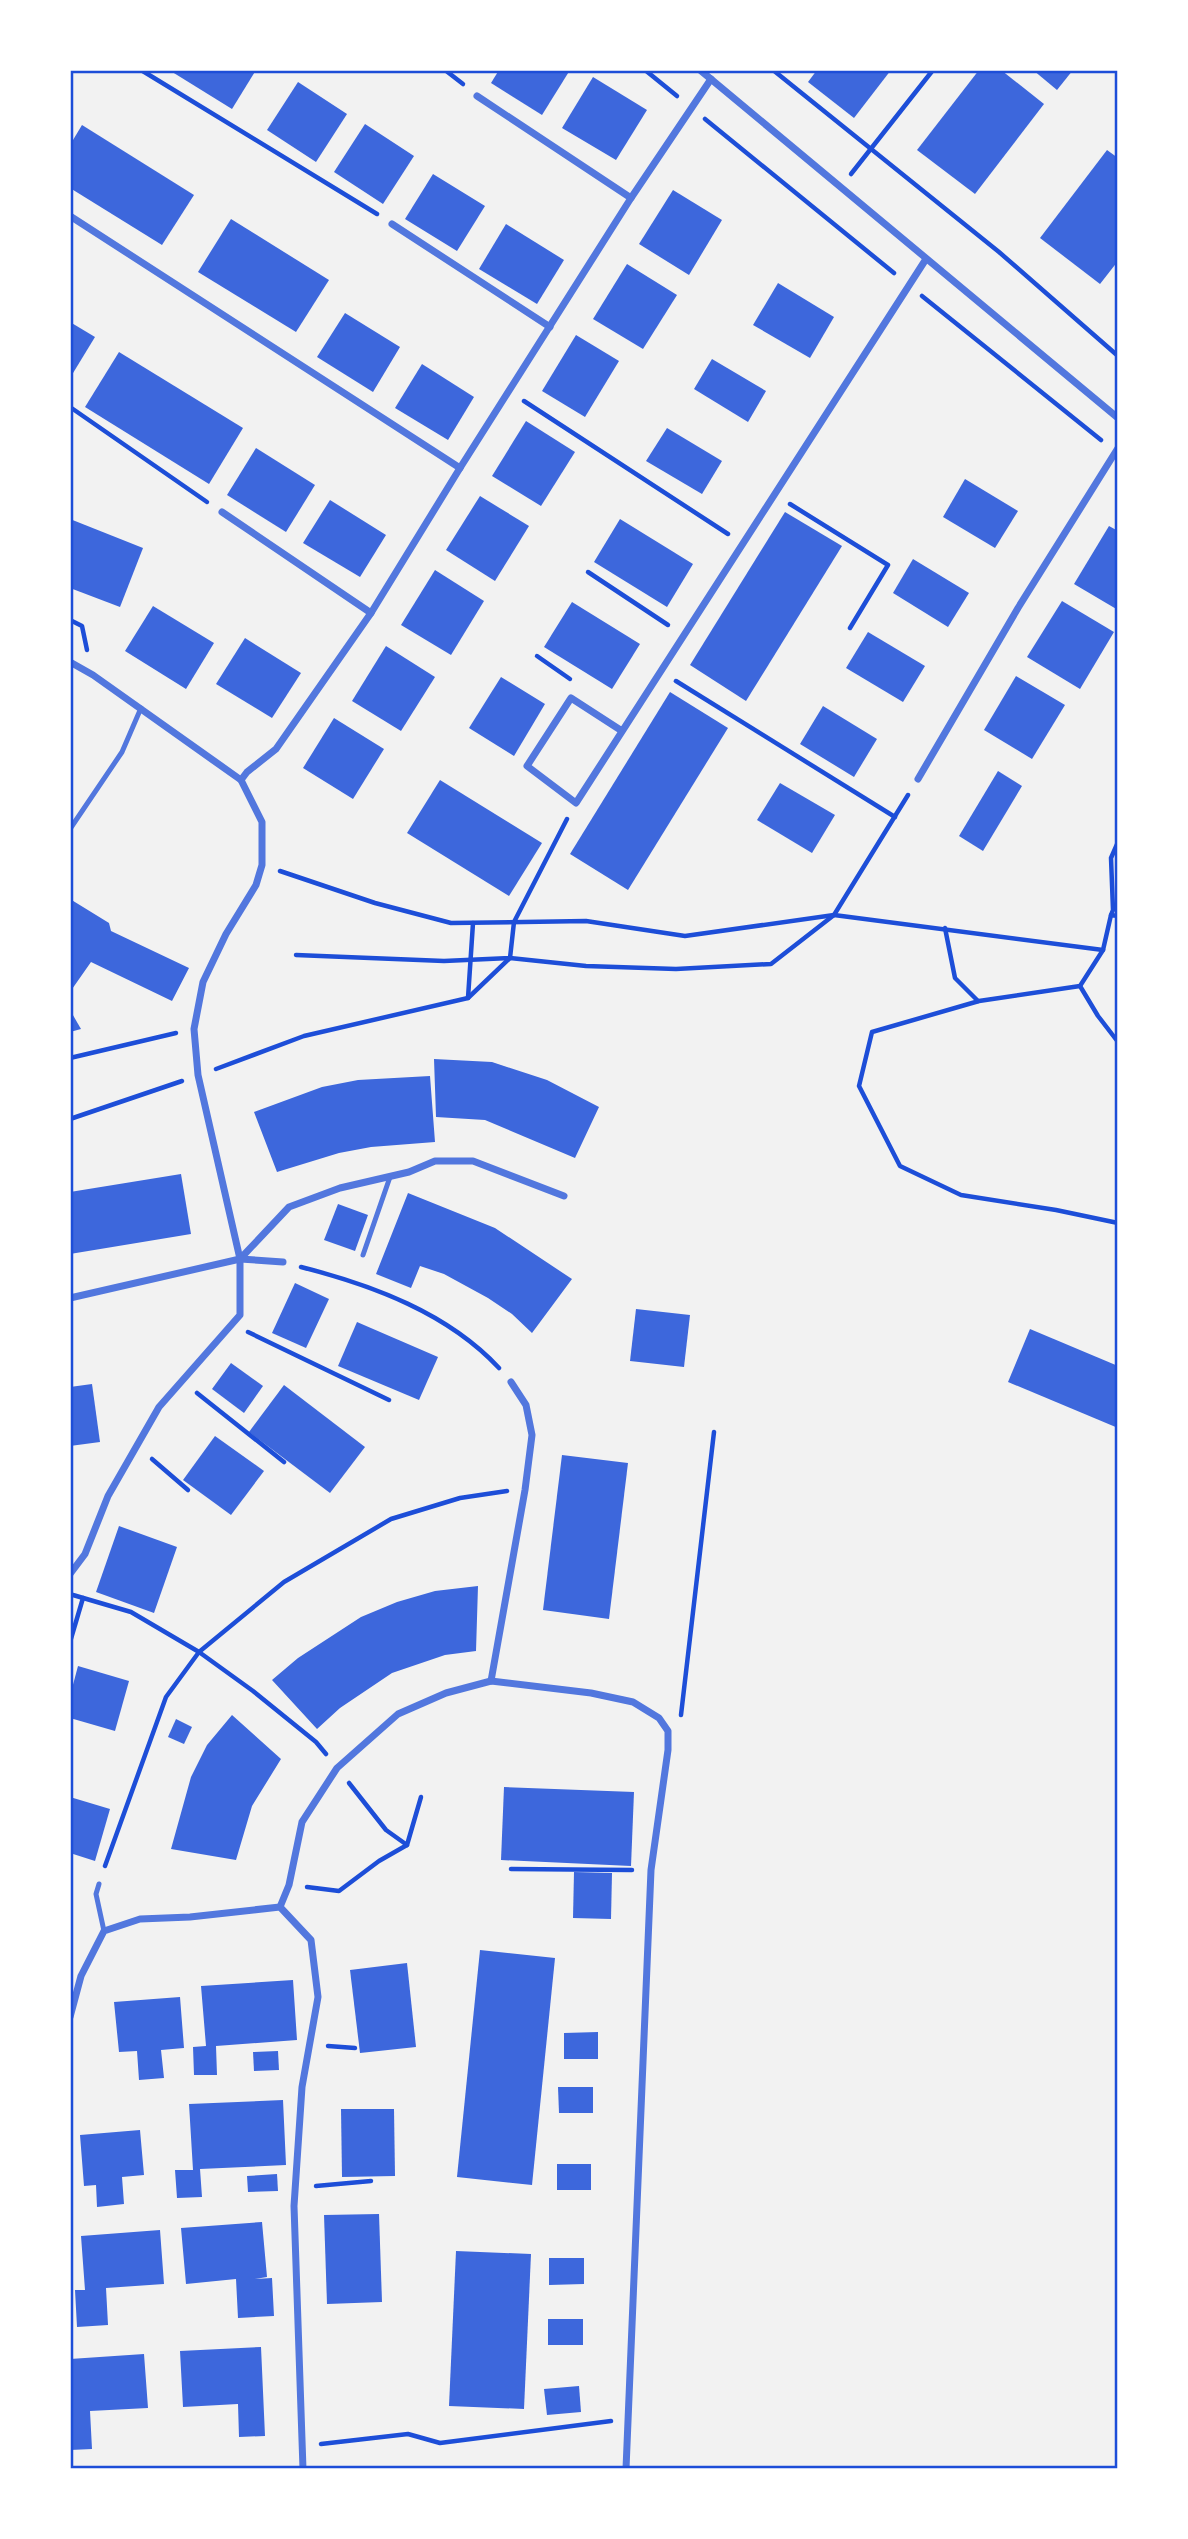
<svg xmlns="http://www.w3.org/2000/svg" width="1188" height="2539" viewBox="0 0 1188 2539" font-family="Raleway,sans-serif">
	<rect width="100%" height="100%" fill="#f2f2f2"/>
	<g fill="#3d67dc">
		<path d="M169,70h87l-24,39z"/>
		<path d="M499,70h71l-28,45 -51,-32z"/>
		<path d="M817,70h74l-37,48 -46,-36z"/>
		<path d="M979,70h22l43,34 -69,90 -58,-44z"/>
		<path d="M1033,70h40l-16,20z"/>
		<path d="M593,77l54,33 -31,50 -54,-32z"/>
		<path d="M298,82l49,32 -31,48 -49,-32z"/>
		<path d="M365,124l49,32 -31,48 -49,-32z"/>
		<path d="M82,125l112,70 -32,50 -92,-57v-43z"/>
		<path d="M1107,150l11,8v103l-18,23 -60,-46z"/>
		<path d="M433,174l52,32 -28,45 -52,-32z"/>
		<path d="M673,190l49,30 -33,55 -50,-31z"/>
		<path d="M231,219l98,61 -33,52 -98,-60z"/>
		<path d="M506,224l58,36 -27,44 -58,-35z"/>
		<path d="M627,264l50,31 -34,54 -50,-30z"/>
		<path d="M778,283l56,34 -24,41 -57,-33z"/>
		<path d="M345,313l55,34 -27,45 -56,-35z"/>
		<path d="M70,322l25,15 -25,41z"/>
		<path d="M576,335l43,26 -34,56 -43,-26z"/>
		<path d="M119,352l124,76 -34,56 -124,-77z"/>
		<path d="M712,359l54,32 -18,31 -54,-33z"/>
		<path d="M422,364l52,33 -26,43 -53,-32z"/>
		<path d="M526,421l49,31 -34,54 -49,-30z"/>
		<path d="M667,428l55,33 -20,33 -56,-33z"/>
		<path d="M256,448l59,37 -29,47 -59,-37z"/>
		<path d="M965,479l53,32 -23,37 -52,-31z"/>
		<path d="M480,496l49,30 -34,55 -49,-31z"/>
		<path d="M330,500l56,35 -26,42 -57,-34z"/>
		<path d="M785,512l57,34 -96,155 -56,-36z"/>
		<path d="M70,519l73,29 -23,59 -50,-19z"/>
		<path d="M620,519l73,45 -26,43 -73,-45z"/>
		<path d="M1109,526l9,5v79l-44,-26z"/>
		<path d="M913,559l56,34 -21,34 -55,-34z"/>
		<path d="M435,570l49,31 -33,54 -50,-30z"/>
		<path d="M1062,601l52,31 -34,57 -53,-32z"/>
		<path d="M572,602l68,42 -28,45 -68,-42z"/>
		<path d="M153,606l61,37 -28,46 -61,-38z"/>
		<path d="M868,632l57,34 -22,36 -57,-34z"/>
		<path d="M245,638l56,35 -29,45 -56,-34z"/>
		<path d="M386,646l49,31 -34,54 -49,-30z"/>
		<path d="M1016,676l49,29 -33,54 -48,-29z"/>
		<path d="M501,677l44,27 -31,52 -45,-28z"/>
		<path d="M670,692l58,36 -100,162 -58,-36z"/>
		<path d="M823,706l54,33 -23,38 -54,-33z"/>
		<path d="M334,718l50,31 -31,50 -50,-31z"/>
		<path d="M998,771l24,15 -39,65 -24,-15z"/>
		<path d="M440,780l102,63 -33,53 -102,-63z"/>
		<path d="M780,783l55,32 -23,38 -55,-33z"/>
		<path d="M70,899l39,24 2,8 78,37 -17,33 -81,-39 -21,30z"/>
		<path d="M70,1010l11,19 -11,3z"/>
		<path d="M434,1059l58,3 55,18 52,27 -24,51 -90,-38 -49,-3z"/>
		<path d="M430,1076l5,66 -64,5 -32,6 -62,19 -23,-60 68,-25 36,-7z"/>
		<path d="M181,1174l10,60 -121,20v-62z"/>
		<path d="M408,1193l87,35 77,51 -40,54 -20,-19 -24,-16 -44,-24 -24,-8 -9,22 -35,-14z"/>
		<path d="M338,1204l30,11 -13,36 -31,-11z"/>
		<path d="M295,1283l34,16 -23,49 -34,-15z"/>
		<path d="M636,1309l54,6 -6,52 -54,-6z"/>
		<path d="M357,1322l81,35 -19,43 -81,-34z"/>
		<path d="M1030,1329l88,37v62l-110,-46z"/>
		<path d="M231,1363l32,23 -19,27 -32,-24z"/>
		<path d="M92,1384l8,58 -30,4v-59z"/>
		<path d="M284,1385l81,62 -35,46 -81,-61z"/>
		<path d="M215,1436l49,35 -33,44 -48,-35z"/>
		<path d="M562,1455l66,8 -19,156 -66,-9z"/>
		<path d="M119,1526l58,21 -23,66 -58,-21z"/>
		<path d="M478,1586l-2,65 -31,4 -53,18 -52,35 -23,21 -45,-49 26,-22 63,-41 36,-15 38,-11z"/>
		<path d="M78,1666l51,15 -14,50 -45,-13v-22z"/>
		<path d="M232,1715l49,44 -29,47 -16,54 -65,-11 20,-72 16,-32z"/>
		<path d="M176,1719l16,8 -8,17 -16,-7z"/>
		<path d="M504,1787l130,5 -3,74 -130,-6z"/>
		<path d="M70,1797l40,12 -15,52 -25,-8z"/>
		<path d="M574,1872l38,1 -1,46 -38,-1z"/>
		<path d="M480,1950l75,8 -23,227 -75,-8z"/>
		<path d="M407,1963l9,84 -56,6 -10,-83z"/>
		<path d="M293,1980l4,60 -81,6 1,29h-23l-1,-28 13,-1 -5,-60z"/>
		<path d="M180,1997l4,51 -23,2 3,28 -25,2 -2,-29 -18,1 -5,-50z"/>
		<path d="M598,2032v27h-34v-26z"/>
		<path d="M278,2051l1,19 -25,1 -1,-19z"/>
		<path d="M558,2087h35v26h-34z"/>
		<path d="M283,2100l3,65 -86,4 2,28 -25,1 -2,-28h18l-4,-66z"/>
		<path d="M341,2109h53l1,67 -53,1z"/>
		<path d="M140,2130l4,45 -22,2 2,27 -27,3 -1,-22 -12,1 -4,-51z"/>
		<rect x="557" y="2164" width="34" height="26"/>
		<path d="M277,2174l1,17 -30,1 -1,-16z"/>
		<path d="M379,2214l3,88 -55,2 -3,-89z"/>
		<path d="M262,2222l5,55 -12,2 17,-1 2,38 -36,2 -2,-39 -50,5 -5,-56z"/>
		<path d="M160,2230l4,54 -58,4 2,37 -31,2 -2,-37h10l-4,-54z"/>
		<path d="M456,2251l75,3 -7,155 -75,-3z"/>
		<path d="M549,2258h35v26l-35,1z"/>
		<rect x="548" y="2319" width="35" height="26"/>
		<path d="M261,2347l4,89 -26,1 -1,-33 -55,3 -3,-56z"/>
		<path d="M144,2354l4,54 -58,3 2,38 -22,1v-91z"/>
		<path d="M579,2386l2,26 -34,3 -3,-26z"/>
	</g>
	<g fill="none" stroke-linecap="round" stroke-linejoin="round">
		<g stroke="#1d4ed8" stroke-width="4.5">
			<path d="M77,70h2"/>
			<path d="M141,70l236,144"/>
			<path d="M445,70l18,14"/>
			<path d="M645,70l32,26"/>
			<path d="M773,70l226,182 119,104"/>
			<path d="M705,119l189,154"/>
			<path d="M851,174l82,-104"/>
			<path d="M922,296l179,144"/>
			<path d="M524,401l204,133"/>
			<path d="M70,407l137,95"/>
			<path d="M790,504l98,61 -38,63"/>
			<path d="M588,572l80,53"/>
			<path d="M70,620l12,6 5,24"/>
			<path d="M537,656l33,23"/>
			<path d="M676,681l219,136"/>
			<path d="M280,871l95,32 76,20 135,-2 99,15 149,-21 269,35 8,-35 7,1"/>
			<path d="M1111,915l2,-5 -2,-52 7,-16"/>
			<path d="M945,928l10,50 23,23"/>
			<path d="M1103,950l-23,36 -101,15 -107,31 -13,54 41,80 61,29 95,15 62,13"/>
			<path d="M296,955l148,6 66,-3 4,-36 53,-103"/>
			<path d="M1080,986l18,30 20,26"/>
			<path d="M468,998l5,-75"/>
			<path d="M70,1058l106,-25"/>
			<path d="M216,1069l88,-33 164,-38 42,-40 76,8 90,3 95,-5 63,-49 74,-120"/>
			<path d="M70,1119l112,-38"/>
			<path d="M301,1267c71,18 147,46 198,101"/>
			<path d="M248,1332l141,68"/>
			<path d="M197,1393l87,69"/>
			<path d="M152,1459l36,31"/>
			<path d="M73,1595l58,17 68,40 54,39 63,51 10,12"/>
			<path d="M70,1642l13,-44"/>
			<path d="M681,1715l33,-283"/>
			<path d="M349,1783l37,47 21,15 14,-48"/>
			<path d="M105,1866l61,-169 33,-45 85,-70 107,-63 69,-21 47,-7"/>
			<path d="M511,1869l121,1"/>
			<path d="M307,1887l32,4 40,-30 28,-16"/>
			<path d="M328,2046l27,2"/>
			<path d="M316,2186l55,-5"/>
			<path d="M321,2444l87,-10 32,9 171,-22"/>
		</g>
		<g stroke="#5277de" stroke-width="5">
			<path d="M70,829l52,-77 19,-44"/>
			<path d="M363,1255l27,-78"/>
			<path d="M99,1884l-3,10 8,37"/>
		</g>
		<g stroke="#5277de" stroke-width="7">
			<path d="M700,70l418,348"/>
			<path d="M477,96l154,102"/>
			<path d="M70,216l390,252"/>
			<path d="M392,224l158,103"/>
			<path d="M222,512l149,101"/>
			<path d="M70,662l23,13 148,105 21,42v43l-6,20 -30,49 -23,48 -9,47 4,46 42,184v56l-81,92 -51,89 -23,58 -15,20"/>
			<path d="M622,731l-51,-33 -44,68 49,37 350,-544"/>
			<path d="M918,779l100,-171 100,-160"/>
			<path d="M241,780l6,-8 29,-23 95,-136 89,-145 171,-270 80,-119"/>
			<path d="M240,1259l49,-52 51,-19 69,-16 26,-11h38l91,35"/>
			<path d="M70,1298l170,-39 43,3"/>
			<path d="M491,1681l34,-191 7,-55 -6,-30 -15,-23"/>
			<path d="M280,1907l9,-22 13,-63 35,-54 61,-54 48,-21 45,-12 100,12 42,9 26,16 9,13v19l-17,120 -25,599"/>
			<path d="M70,2017l11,-41 23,-45 36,-12 50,-2 90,-10 31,33 7,57 -16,90 -8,119 9,263"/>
		</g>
	</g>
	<rect width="1188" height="2539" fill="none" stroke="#ffffff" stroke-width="144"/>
	<rect x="72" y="72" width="1044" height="2395" fill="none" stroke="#1d4ed8" stroke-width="2.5"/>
</svg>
